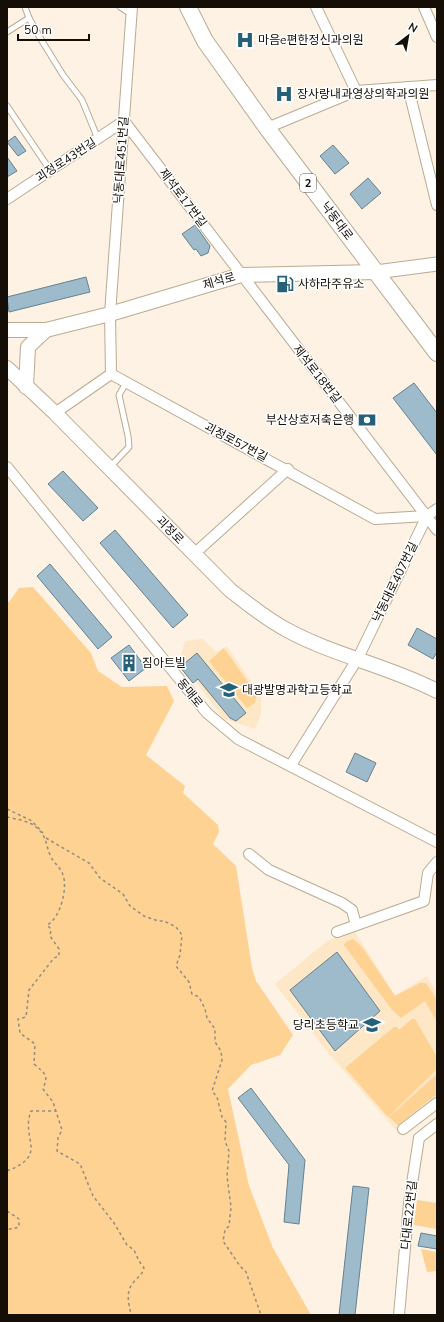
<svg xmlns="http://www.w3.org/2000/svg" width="444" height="1322" viewBox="0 0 444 1322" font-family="'Nunito Sans','Noto Sans KR',sans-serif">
	<rect width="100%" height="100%" fill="#fdf2e3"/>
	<g fill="#fee7c7">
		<path d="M203,639l13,13 11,-6 34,51v16l-6,16 -31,-10 -28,-37 -4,1 -14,-18 7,-24z"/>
		<path d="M353,929l42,66 32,-19 10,18v103l-41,33 -67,-76 -54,-70 51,-42z"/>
	</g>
	<g fill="#fdd292">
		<path d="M33,587l58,66 7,18 24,16 45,-1 7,15 -28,54 39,31 -2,7 35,32 1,7 -6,12 23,22 16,102 4,13 37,54 -13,20 -29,10 -23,24 21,97 24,62 38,67h-304v-713h2l10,-14z"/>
		<path d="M224,648l33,47 -2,8 -8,5 -38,-47z"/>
		<path d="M353,939l9,8 33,49 25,-13h6l11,17v22l-12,-21 -24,17 -9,-8 -48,-65 2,-3z"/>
		<path d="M412,1019h3l22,38v12l-49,48 -43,-49 49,-41h3l2,3z"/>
		<path d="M437,1074v20l-39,31 -9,-8z"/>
		<path d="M417,1200l20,3v26l-23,-4z"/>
		<path d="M421,1249l16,3v19l-10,1z"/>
	</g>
	<g fill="#9dbbcb" stroke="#658190">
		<path d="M15,136l11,15 -8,5 -11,-14z"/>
		<path d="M333,145l16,18 -14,11 -15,-18z"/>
		<path d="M7,157l10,14 -10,6z"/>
		<path d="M368,178l13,15 -19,16 -12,-15z"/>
		<path d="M195,225l15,21 -2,7 -7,3 -5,-7 -2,1 -12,-16z"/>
		<path d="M86,277l4,15 -81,20 -2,-15z"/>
		<path d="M414,383l23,30v42l-44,-57z"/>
		<path d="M63,471l35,37 -15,13 -35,-37z"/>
		<path d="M115,530l73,85 -15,13 -73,-85z"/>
		<path d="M50,564l62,73 -14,12 -61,-73z"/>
		<path d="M417,628l20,11v13l-4,7 -25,-14z"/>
		<path d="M129,645l17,23 -17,13 -18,-23z"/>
		<path d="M197,653l49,60 -10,8 -6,-3 -32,-39 -5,4 -13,-16z"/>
		<path d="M355,753l21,10 -9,19 -21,-10z"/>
		<path d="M337,952l43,59 -45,40 -45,-61z"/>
		<path d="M251,1088l54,72 -6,64 -15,-2 5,-57 -51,-67z"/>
		<path d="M353,1186l16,2 -14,127h-16z"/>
		<path d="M421,1233l16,3v13l-19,-3z"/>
	</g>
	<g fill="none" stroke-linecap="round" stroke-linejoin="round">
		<g stroke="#bbaa91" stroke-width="7">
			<g id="service">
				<path d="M25,7l4,11 13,23 21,34 19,25 16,39"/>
				<path d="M120,7l11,7"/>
				<path d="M7,32l22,-14"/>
				<path d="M7,106l43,64"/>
				<path d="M110,467l19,-20 -1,-11 -9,-41 7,-12"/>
			</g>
		</g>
		<g stroke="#bbaa91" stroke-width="12">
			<g id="minor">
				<path d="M316,7l40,84"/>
				<path d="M424,7l13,30"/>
				<path d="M408,87l29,118"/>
				<path d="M267,128l89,-37 81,-6"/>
				<path d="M7,199l117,-78 313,409"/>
				<path d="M111,374l-1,-60 22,-307"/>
				<path d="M55,413l56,-39 264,145 52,-3"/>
				<path d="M7,467l200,246 31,26 199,103"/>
				<path d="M194,554l94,-85"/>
				<path d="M291,765l67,-107 69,-142 10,-7"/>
				<path d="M249,854l20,16 73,33 10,7 4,15"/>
				<path d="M337,932l87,-31 4,-28 9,-11"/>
				<path d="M403,1129l34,-26"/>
				<path d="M399,1315l10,-112 10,-65 18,-14"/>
			</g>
		</g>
		<g stroke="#bbaa91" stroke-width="15">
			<path id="tertiary" d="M376,272l61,-8"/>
		</g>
		<g stroke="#bbaa91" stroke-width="16">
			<g id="secondary">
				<path d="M7,330h39l64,-16 131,-39 135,-3"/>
				<path d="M7,368l48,45 175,177c18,14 36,29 57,40 48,26 102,36 150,61"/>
				<path d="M26,387l2,-40 18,-17"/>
			</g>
		</g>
		<g stroke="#bbaa91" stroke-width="18">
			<path id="primary" d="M188,7l17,34 62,87 170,225"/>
		</g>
		<g stroke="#958c80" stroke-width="1.5" stroke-dasharray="3 3" stroke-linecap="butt">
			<path d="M7,809l25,12 11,12"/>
			<path d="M7,817c8,2 23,4 29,10 12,10 9,18 15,30 3,6 10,11 12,18 5,13 -3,44 -16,50l4,4 -1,7 9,13v7l-5,2 -25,32 -3,27 -8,2 2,14 15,11 -1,20c11,10 15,10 9,25l10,13 9,28 -4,8 -1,13 23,13 13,32 21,27 13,22 7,5 5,11 5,7c-2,8 -7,9 -11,15 -8,10 -4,20 -2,32"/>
			<path d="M46,838l43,25 11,15 23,16 7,12 14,10 14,5h6l12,6 6,8 -2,20 -4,11 13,16 3,12 7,3 6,12 2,9 8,11v13l6,9 1,9 -10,31 5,6 5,20 4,5 -1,19 4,10 -2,25 4,31 -2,19 -4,4 -2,11 17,25 6,6 15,43"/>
			<path d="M7,1171c43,-17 13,-31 24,-60h25"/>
			<path d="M7,1211l12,8v8l-7,2h-5"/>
		</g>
		<use href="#service" stroke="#fff" stroke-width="5"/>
		<use href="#minor" stroke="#fff" stroke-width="10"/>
		<use href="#tertiary" stroke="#fff" stroke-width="13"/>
		<use href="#secondary" stroke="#fff" stroke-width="14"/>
		<use href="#primary" stroke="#fff" stroke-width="16"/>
	</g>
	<defs>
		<g id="hospital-bare" transform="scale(1.38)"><path d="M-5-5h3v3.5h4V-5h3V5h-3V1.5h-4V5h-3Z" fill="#265f78" stroke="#fff" stroke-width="2.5" paint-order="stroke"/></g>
		<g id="fuel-bare" transform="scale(1.38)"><path d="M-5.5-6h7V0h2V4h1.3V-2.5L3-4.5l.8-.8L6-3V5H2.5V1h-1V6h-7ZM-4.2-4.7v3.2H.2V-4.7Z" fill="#265f78" stroke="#fff" stroke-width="2.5" paint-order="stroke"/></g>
		<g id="bank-bare" transform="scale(1.38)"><path d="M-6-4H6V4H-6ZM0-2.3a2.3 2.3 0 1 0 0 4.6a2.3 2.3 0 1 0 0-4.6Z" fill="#265f78" stroke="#fff" stroke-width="2.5" paint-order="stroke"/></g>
		<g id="building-bare" transform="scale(1.38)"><path d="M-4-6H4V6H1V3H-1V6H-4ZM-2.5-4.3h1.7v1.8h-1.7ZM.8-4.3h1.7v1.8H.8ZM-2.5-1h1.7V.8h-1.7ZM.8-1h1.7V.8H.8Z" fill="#265f78" stroke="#fff" stroke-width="2.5" paint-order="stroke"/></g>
		<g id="school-bare" transform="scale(1.38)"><path d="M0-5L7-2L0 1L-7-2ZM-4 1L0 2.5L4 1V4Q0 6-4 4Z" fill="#265f78" stroke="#fff" stroke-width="2.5" paint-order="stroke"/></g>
	</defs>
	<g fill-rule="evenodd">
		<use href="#hospital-bare" x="245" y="40"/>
		<use href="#hospital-bare" x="284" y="94"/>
		<use href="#fuel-bare" x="285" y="284"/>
		<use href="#bank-bare" x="367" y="420"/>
		<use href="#building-bare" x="129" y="663"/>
		<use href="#school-bare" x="229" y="690"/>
		<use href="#school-bare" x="372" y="1025"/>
	</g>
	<g text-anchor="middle" stroke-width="3" stroke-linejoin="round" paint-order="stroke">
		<rect fill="#fff" stroke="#5a5651" stroke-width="1" x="300" y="174" width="16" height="18" rx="3"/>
		<g font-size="11" font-weight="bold" fill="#140e06">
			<text x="308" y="187">2</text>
		</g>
		<g font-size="12" fill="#140e06" stroke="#fff" text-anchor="start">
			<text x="258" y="44">마음e편한정신과의원</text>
			<text x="297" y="98">장사랑내과영상의학과의원</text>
			<text x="298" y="288">사하라주유소</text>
			<text x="354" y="424" text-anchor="end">부산상호저축은행</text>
			<text x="142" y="667">짐아트빌</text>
			<text x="242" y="694">대광발명과학고등학교</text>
			<text x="359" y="1029" text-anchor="end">당리초등학교</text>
		</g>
		<g font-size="12" fill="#140e06" stroke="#fff">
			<text transform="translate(66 160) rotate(-33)" y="4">괴정로43번길</text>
			<text transform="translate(121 160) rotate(-86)" y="4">낙동대로451번길</text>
			<text transform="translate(183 198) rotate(53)" y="4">제석로17번길</text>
			<text transform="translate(337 221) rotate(53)" y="4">낙동대로</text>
			<text transform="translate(219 281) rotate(-16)" y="4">제석로</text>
			<text transform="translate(317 374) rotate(52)" y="4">제석로18번길</text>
			<text transform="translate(236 442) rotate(28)" y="4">괴정로57번길</text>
			<text transform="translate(170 530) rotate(46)" y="4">괴정로</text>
			<text transform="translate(395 582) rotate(-64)" y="4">낙동대로407번길</text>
			<text transform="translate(190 693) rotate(51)" y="4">동매로</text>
			<text transform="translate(409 1215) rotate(-84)" y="4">다대로22번길</text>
		</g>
	</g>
	<rect width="444" height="1322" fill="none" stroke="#140e06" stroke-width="16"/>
	<g transform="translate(408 36) rotate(31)" stroke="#ffffff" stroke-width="3" paint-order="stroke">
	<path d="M0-3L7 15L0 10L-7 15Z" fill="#140e06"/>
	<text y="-6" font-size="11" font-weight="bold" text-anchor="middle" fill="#140e06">N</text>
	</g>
	<path d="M18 34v6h71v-6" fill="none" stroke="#140e06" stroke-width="2"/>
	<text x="24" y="34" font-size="12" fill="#140e06" stroke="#ffffff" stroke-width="3" paint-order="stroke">50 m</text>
</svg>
